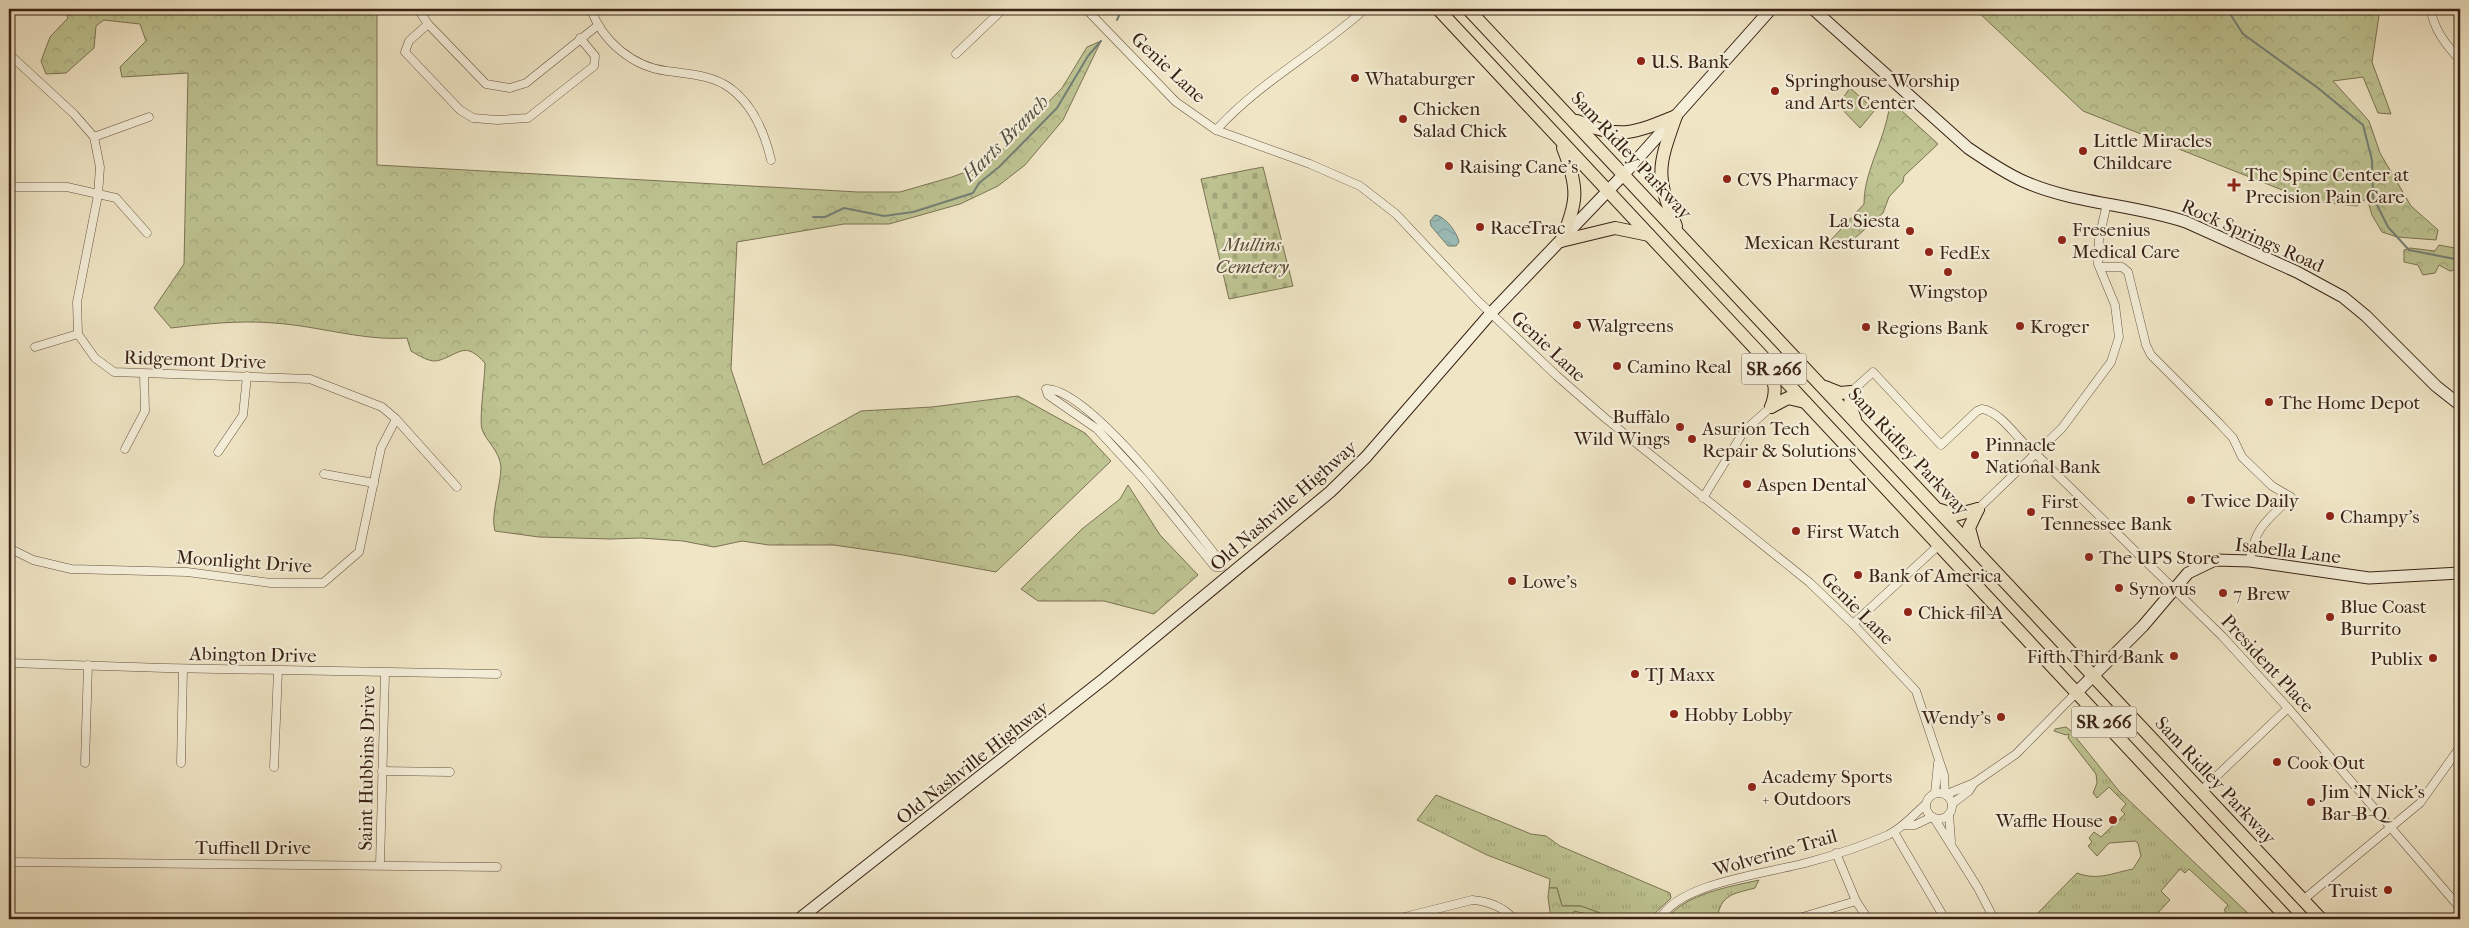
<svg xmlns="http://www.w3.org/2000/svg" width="2469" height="928" viewBox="0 0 2469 928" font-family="'IM FELL French Canon',serif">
	<defs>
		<pattern id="grass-tufts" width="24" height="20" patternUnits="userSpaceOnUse" patternTransform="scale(1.25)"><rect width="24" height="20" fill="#bec492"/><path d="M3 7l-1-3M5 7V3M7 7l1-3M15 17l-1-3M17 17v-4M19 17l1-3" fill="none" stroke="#a4a87d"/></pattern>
		<pattern id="forest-crowns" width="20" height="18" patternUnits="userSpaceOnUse" patternTransform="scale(1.25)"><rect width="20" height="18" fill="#bec492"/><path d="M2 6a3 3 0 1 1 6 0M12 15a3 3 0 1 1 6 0" fill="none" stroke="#a4a87d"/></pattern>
		<pattern id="cemetery-stones" width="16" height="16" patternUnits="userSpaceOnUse" patternTransform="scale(1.25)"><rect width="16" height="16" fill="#bec492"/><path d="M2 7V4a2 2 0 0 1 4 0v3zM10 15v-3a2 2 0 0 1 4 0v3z" fill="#a4a87d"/></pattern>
		<pattern id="water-waves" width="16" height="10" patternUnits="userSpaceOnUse" patternTransform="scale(1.25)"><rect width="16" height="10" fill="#9bbeb9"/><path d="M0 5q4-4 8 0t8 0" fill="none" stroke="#86a39e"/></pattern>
	</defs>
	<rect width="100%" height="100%" fill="#f0e6c6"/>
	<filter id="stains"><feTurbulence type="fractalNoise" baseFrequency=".004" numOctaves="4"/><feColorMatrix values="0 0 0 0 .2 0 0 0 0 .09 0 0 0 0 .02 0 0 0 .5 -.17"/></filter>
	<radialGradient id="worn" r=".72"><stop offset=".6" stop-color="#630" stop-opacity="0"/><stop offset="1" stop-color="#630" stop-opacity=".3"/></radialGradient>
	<g fill="url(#grass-tufts)" stroke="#7c7354">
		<path d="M2066,727l4,3 49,61 135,128h-30l4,-4 -4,-5 4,-5 -39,-36 -4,4 -5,-4 -19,22 9,9 -18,19h-120l45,-46c21,8 35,0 56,-4l8,-13 -3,-13 -3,-2 -26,2 -12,13 -9,-10 4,-4 -3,-4 5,-6 7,5 24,-23 -4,-4 5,-6 -17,-17 -12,11 -4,-5 4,-10 -1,-9 -28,-36 1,-4 -3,1 -12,-4 1,-2z"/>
		<path d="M1436,795l95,39 15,2 14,10 110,47 1,5 -22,21h-32l-36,-13h-19l-5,-18h-8l1,-9 -63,-24 -70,-35z"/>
		<path d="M1759,880l-4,8c-22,6 -34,6 -38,31h-51c21,-26 63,-32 93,-39z"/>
	</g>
	<g fill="url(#forest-crowns)" stroke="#7c7354">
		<path d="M64,9h313v156l481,27h42l52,-15 37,-14 73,-75 25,-41 14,-6 -38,79 -38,45 -27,21 -38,18 -71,20h-45l-107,18 -6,127 32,96 98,-54 71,-4 86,-11 67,37 26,28 -115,111 -93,-17 -69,-10h-65l-27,-4 -28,6 -31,-6 -42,-3 -31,1 -71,-2 -44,-6c-5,-16 6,-45 6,-64 -1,-16 -16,-27 -19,-38 -3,-8 3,-53 3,-66 -20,-22 -24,-10 -45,-3 -9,4 -22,-5 -29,-9l-4,-13c-45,3 -88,-12 -133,-15 -35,-3 -69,1 -103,5l-17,-20 30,-44 4,-191 -66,4 -2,-10 26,-26 -6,-17 -36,-4 -8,6 -2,22 -28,25 -20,1 -5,-13 9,-24 18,-19z"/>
		<path d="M1975,9h405l-8,53 19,52 -13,-1 -15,-36 -30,4 36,40 11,32 31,53 27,24 -2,10 -39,-3 -15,-5 -10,-17 -5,-17 -10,8 -47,-5 -227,-90z"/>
		<path d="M1890,100l48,44 -34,32 -1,6 -14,15 -6,16 -38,34 -15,-6 34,-37c0,-36 24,-68 26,-104z"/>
		<path d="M2439,245l21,4v20l-10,2 -11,-6 -4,8 -12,2 -5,-10 -14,-3v-12l6,-2 25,3z"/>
		<path d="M1128,485l32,50 38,40 -44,39 -50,-13h-66l-17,-12 61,-60 38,-30z"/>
		<path d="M1549,888h8l5,18h19l19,7 -13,1 -13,-3 -1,8h-22l-3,-22z"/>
	</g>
	<path fill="url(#cemetery-stones)" stroke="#7c7354" d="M1263,167l30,119 -64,13 -28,-120z"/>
	<path fill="#bec492" stroke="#7c7354" d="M1850,88l25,22 -15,18 -22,-23z"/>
	<path fill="url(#water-waves)" stroke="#748077" d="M1435,215c10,1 22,17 24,27l-3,4h-8l-17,-20 -1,-5z"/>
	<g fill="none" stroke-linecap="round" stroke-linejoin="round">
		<g stroke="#748077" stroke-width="2">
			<path d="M2227,9l16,25 75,54 45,37 9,35 1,37 15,30 21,23 51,10"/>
			<path d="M1117,20l5,-11"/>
			<path d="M813,217h12l19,-9 40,8 29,-4 60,-19 6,-10 20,-16 58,-59 31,-52 13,-15"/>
		</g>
		<g stroke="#675341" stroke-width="9">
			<g id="street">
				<path d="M418,9l10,15 58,60 24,4 16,-5 71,-57"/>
				<path d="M591,9c11,32 42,58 76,62 21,3 45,4 63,17 23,17 35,46 41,72"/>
				<path d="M1086,9l90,93 40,28 94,34 50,22 36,28 82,87 79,75 48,42 204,164 44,42 63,67 28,84 1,18"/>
				<path d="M2431,9c2,20 16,37 29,51"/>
				<path d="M428,24l-19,17 -4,11 55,58 13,8 24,2 31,-2 66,-52 1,-10 -15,-18"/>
				<path d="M9,54l65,60 20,23 6,30 -2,28 -21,107 1,32 17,24 19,14 196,7 72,28 14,12 61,68"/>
				<path d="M956,54l47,-45"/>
				<path d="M1216,130c45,-49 100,-77 149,-121"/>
				<path d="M94,137l55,-20"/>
				<path d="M9,187h58l49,11 31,35"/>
				<path d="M2100,267h22l6,5 18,73 5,10 68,68 14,15 9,19 30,29 19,11c-23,23 -37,30 -41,64"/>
				<path d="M35,347l43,-13"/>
				<path d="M1046,389c44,-1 146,137 175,173v5h-6l-71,-87 -47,-51 -49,-34z"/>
				<path d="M1851,392l22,-20 68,73 36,-34 5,-2c22,4 36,33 54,45l186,182 66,72 172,200"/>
				<path d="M125,449l20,-38 -1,-36"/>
				<path d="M218,452l25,-37 4,-39"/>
				<path d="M324,474l50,9"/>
				<path d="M1703,498l41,-67 27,-24"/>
				<path d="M1978,509l84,-81 49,-66 8,-25 -4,-32 -17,-41 1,-25 8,-36"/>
				<path d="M9,548l24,12 38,9 116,3 84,11h52l36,-31 22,-104 15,-29"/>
				<path d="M1853,624l86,-79"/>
				<path d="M9,663l156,5 332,6"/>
				<path d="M85,763l3,-98"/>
				<path d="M181,763l2,-94"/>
				<path d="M274,767l4,-96"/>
				<path d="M382,771l68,1"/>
				<path d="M2201,791l87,-83"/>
				<circle cx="1939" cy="806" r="13"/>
				<path d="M1935,793l3,-30"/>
				<path d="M1947,794l27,-11 42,-29 61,-62"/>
				<path d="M1952,804l17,-13 5,-8"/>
				<path d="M1949,814l2,27"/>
				<path d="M1934,818l44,70 16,31"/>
				<path d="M1905,825h10l17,-8"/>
				<path d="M1894,832l51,87"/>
				<path d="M1836,853l20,48 12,18"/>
				<path d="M9,862l488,5"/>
				<path d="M380,865l5,-192"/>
				<path d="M2303,900l117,-97 40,-56"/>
				<path d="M1397,919l75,-19c16,1 31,7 42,19"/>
				<path d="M1660,919c19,-37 111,-46 149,-57 26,-7 54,-16 79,-27 15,-7 25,-20 38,-31"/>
				<path d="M1796,919l60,-18"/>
			</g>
		</g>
		<g stroke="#392215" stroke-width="13">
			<g id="secondary">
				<path d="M1813,9l155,139c18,12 35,24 55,33 51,23 110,23 163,41l111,50 46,25 23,19 70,70 24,19"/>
				<path d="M2077,692l66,-66 45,-53 27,-13 35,1 119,17 91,-5"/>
				<path d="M799,919l306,-241 225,-186 36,-35 125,-144 133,-139 147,-165"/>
			</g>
		</g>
		<g stroke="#392215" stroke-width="14">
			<g id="primary">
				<path d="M1438,9l850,910"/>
				<path d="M1468,9l853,910"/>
				<path d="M1577,121c44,19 57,12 99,-5"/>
				<path d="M1676,226c-21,-52 -18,-59 0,-110"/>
				<path d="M1561,241c17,-39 18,-53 2,-93"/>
				<path d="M1561,241l54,-13 34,7"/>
				<path d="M1766,368c10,13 11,24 5,39"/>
				<path d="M1825,387l15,6 11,-1 -1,14 5,13"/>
				<path d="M1771,407l17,-9 17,4"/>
				<path d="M1940,510l15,5 23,-6"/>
				<path d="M1974,546l-5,-18 9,-19"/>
			</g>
		</g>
		<use href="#street" stroke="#f5efda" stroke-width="8"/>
		<use href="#secondary" stroke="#f5efda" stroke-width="11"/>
		<use href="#primary" stroke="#f0e6c6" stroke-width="12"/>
	</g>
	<g fill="#8f2418" stroke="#f5efda" stroke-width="2">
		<circle cx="1641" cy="61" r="5"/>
		<circle cx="1355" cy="78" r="5"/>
		<circle cx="1775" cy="91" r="5"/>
		<circle cx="1403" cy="119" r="5"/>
		<circle cx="2083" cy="151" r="5"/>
		<circle cx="1449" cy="166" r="5"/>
		<circle cx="1727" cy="179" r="5"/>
		<path d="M2231.5 177.5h5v5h5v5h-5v5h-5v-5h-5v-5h5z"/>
		<circle cx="1480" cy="227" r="5"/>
		<circle cx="1910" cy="231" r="5"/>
		<circle cx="2062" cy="240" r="5"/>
		<circle cx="1929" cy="252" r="5"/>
		<circle cx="1948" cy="272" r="5"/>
		<circle cx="1577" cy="325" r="5"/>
		<circle cx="2020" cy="326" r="5"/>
		<circle cx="1866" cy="327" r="5"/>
		<circle cx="1617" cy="366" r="5"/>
		<circle cx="2269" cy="402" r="5"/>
		<circle cx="1680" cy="427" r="5"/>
		<circle cx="1692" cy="439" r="5"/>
		<circle cx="1975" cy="455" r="5"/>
		<circle cx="1747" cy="484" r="5"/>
		<circle cx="2191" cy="500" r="5"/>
		<circle cx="2031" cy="512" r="5"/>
		<circle cx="2330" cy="516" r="5"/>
		<circle cx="1796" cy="531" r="5"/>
		<circle cx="2089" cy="557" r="5"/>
		<circle cx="1858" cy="575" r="5"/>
		<circle cx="1512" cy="581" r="5"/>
		<circle cx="2119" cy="588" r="5"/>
		<circle cx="2223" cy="593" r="5"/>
		<circle cx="1908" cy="612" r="5"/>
		<circle cx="2330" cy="617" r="5"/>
		<circle cx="2174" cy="656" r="5"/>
		<circle cx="2433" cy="658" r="5"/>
		<circle cx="1635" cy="674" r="5"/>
		<circle cx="1674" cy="714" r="5"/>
		<circle cx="2001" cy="717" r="5"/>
		<circle cx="2277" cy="762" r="5"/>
		<circle cx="1752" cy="787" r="5"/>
		<circle cx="2311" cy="802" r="5"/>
		<circle cx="2113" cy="820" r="5"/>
		<circle cx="2388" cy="890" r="5"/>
	</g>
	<g text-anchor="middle" stroke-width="4.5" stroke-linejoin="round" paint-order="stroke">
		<g fill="#f5efda" stroke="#716050" stroke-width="1">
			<rect x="1741.5" y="353.5" width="65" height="31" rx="4"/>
			<rect x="2071.5" y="706.5" width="65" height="31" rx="4"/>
		</g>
		<g font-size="18" font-weight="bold" fill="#392215">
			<text x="1774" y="375">SR 266</text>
			<text x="2104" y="728">SR 266</text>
		</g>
		<g font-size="19" fill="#392215" stroke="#f5efda" text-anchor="start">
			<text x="1651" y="68">U.S. Bank</text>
			<text x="1365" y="85">Whataburger</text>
			<text x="1785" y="87">Springhouse Worship<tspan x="1785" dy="22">and Arts Center</tspan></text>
			<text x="1413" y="115">Chicken<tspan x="1413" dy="22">Salad Chick</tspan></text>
			<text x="2093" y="147">Little Miracles<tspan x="2093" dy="22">Childcare</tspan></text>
			<text x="1459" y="173">Raising Cane's</text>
			<text x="2245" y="181">The Spine Center at<tspan x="2245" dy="22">Precision Pain Care</tspan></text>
			<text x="1737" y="186">CVS Pharmacy</text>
			<text x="1900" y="227" text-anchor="end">La Siesta<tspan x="1900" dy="22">Mexican Resturant</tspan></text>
			<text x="1490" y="234">RaceTrac</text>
			<text x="2072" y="236">Fresenius<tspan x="2072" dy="22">Medical Care</tspan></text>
			<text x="1939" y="259">FedEx</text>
			<text x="1948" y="298" text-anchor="middle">Wingstop</text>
			<text x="1587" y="332">Walgreens</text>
			<text x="2030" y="333">Kroger</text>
			<text x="1876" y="334">Regions Bank</text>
			<text x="1627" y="373">Camino Real</text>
			<text x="2279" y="409">The Home Depot</text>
			<text x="1670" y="423" text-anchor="end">Buffalo<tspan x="1670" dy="22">Wild Wings</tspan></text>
			<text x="1702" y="435">Asurion Tech<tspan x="1702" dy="22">Repair &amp; Solutions</tspan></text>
			<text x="1985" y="451">Pinnacle<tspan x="1985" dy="22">National Bank</tspan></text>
			<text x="1757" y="491">Aspen Dental</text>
			<text x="2201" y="507">Twice Daily</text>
			<text x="2041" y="508">First<tspan x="2041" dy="22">Tennessee Bank</tspan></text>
			<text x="2340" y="523">Champy's</text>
			<text x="1806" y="538">First Watch</text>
			<text x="2099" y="564">The UPS Store</text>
			<text x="1868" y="582">Bank of America</text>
			<text x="1522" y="588">Lowe's</text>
			<text x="2129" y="595">Synovus</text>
			<text x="2233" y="600">7 Brew</text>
			<text x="2340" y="613">Blue Coast<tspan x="2340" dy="22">Burrito</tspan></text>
			<text x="1918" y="619">Chick-fil-A</text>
			<text x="2164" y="663" text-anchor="end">Fifth Third Bank</text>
			<text x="2423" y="665" text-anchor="end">Publix</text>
			<text x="1645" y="681">TJ Maxx</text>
			<text x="1684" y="721">Hobby Lobby</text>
			<text x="1991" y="724" text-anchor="end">Wendy's</text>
			<text x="2287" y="769">Cook Out</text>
			<text x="1762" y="783">Academy Sports<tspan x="1762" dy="22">+ Outdoors</tspan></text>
			<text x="2321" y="798">Jim 'N Nick's<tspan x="2321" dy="22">Bar-B-Q</tspan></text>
			<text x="2103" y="827" text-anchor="end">Waffle House</text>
			<text x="2378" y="897" text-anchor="end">Truist</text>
		</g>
		<g font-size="19" fill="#392215" stroke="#f5efda">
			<text transform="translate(1169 67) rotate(43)" y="7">Genie Lane</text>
			<text transform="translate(1632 155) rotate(47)" y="7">Sam Ridley Parkway</text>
			<text transform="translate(2253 235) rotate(24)" y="7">Rock Springs Road</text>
			<text transform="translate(1549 346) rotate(43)" y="7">Genie Lane</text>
			<text transform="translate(195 359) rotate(2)" y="7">Ridgemont Drive</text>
			<text transform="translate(1909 451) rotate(47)" y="7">Sam Ridley Parkway</text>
			<text transform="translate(1283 505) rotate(-41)" y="7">Old Nashville Highway</text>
			<text transform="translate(2288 550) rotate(7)" y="7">Isabella Lane</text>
			<text transform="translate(244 561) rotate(4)" y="7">Moonlight Drive</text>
			<text transform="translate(1858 608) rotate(45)" y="7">Genie Lane</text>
			<text transform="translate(253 654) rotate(1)" y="7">Abington Drive</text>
			<text transform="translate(2268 663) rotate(47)" y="7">President Place</text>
			<text transform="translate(972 762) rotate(-38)" y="7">Old Nashville Highway</text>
			<text transform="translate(366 768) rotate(-89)" y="7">Saint Hubbins Drive</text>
			<text transform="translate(2216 780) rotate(47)" y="7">Sam Ridley Parkway</text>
			<text x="253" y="854">Tuffnell Drive</text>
			<text transform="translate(1775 852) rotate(-16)" y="7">Wolverine Trail</text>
		</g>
		<g font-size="19" font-style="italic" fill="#5a4a34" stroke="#f5efda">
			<text x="1252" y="251">Mullins<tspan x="1252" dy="22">Cemetery</tspan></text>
		</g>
		<g font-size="20" font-style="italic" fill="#565146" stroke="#f5efda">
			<text transform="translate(1005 138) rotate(-45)" y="7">Harts Branch</text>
		</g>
	</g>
	<rect width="2469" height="928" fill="none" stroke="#f0e6c6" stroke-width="30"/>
	<rect x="10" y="10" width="2449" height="908" fill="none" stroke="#392215" stroke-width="2.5"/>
	<rect x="15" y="15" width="2439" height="898" fill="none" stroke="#392215"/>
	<rect width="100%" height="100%" filter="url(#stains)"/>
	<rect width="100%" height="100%" fill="url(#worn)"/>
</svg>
